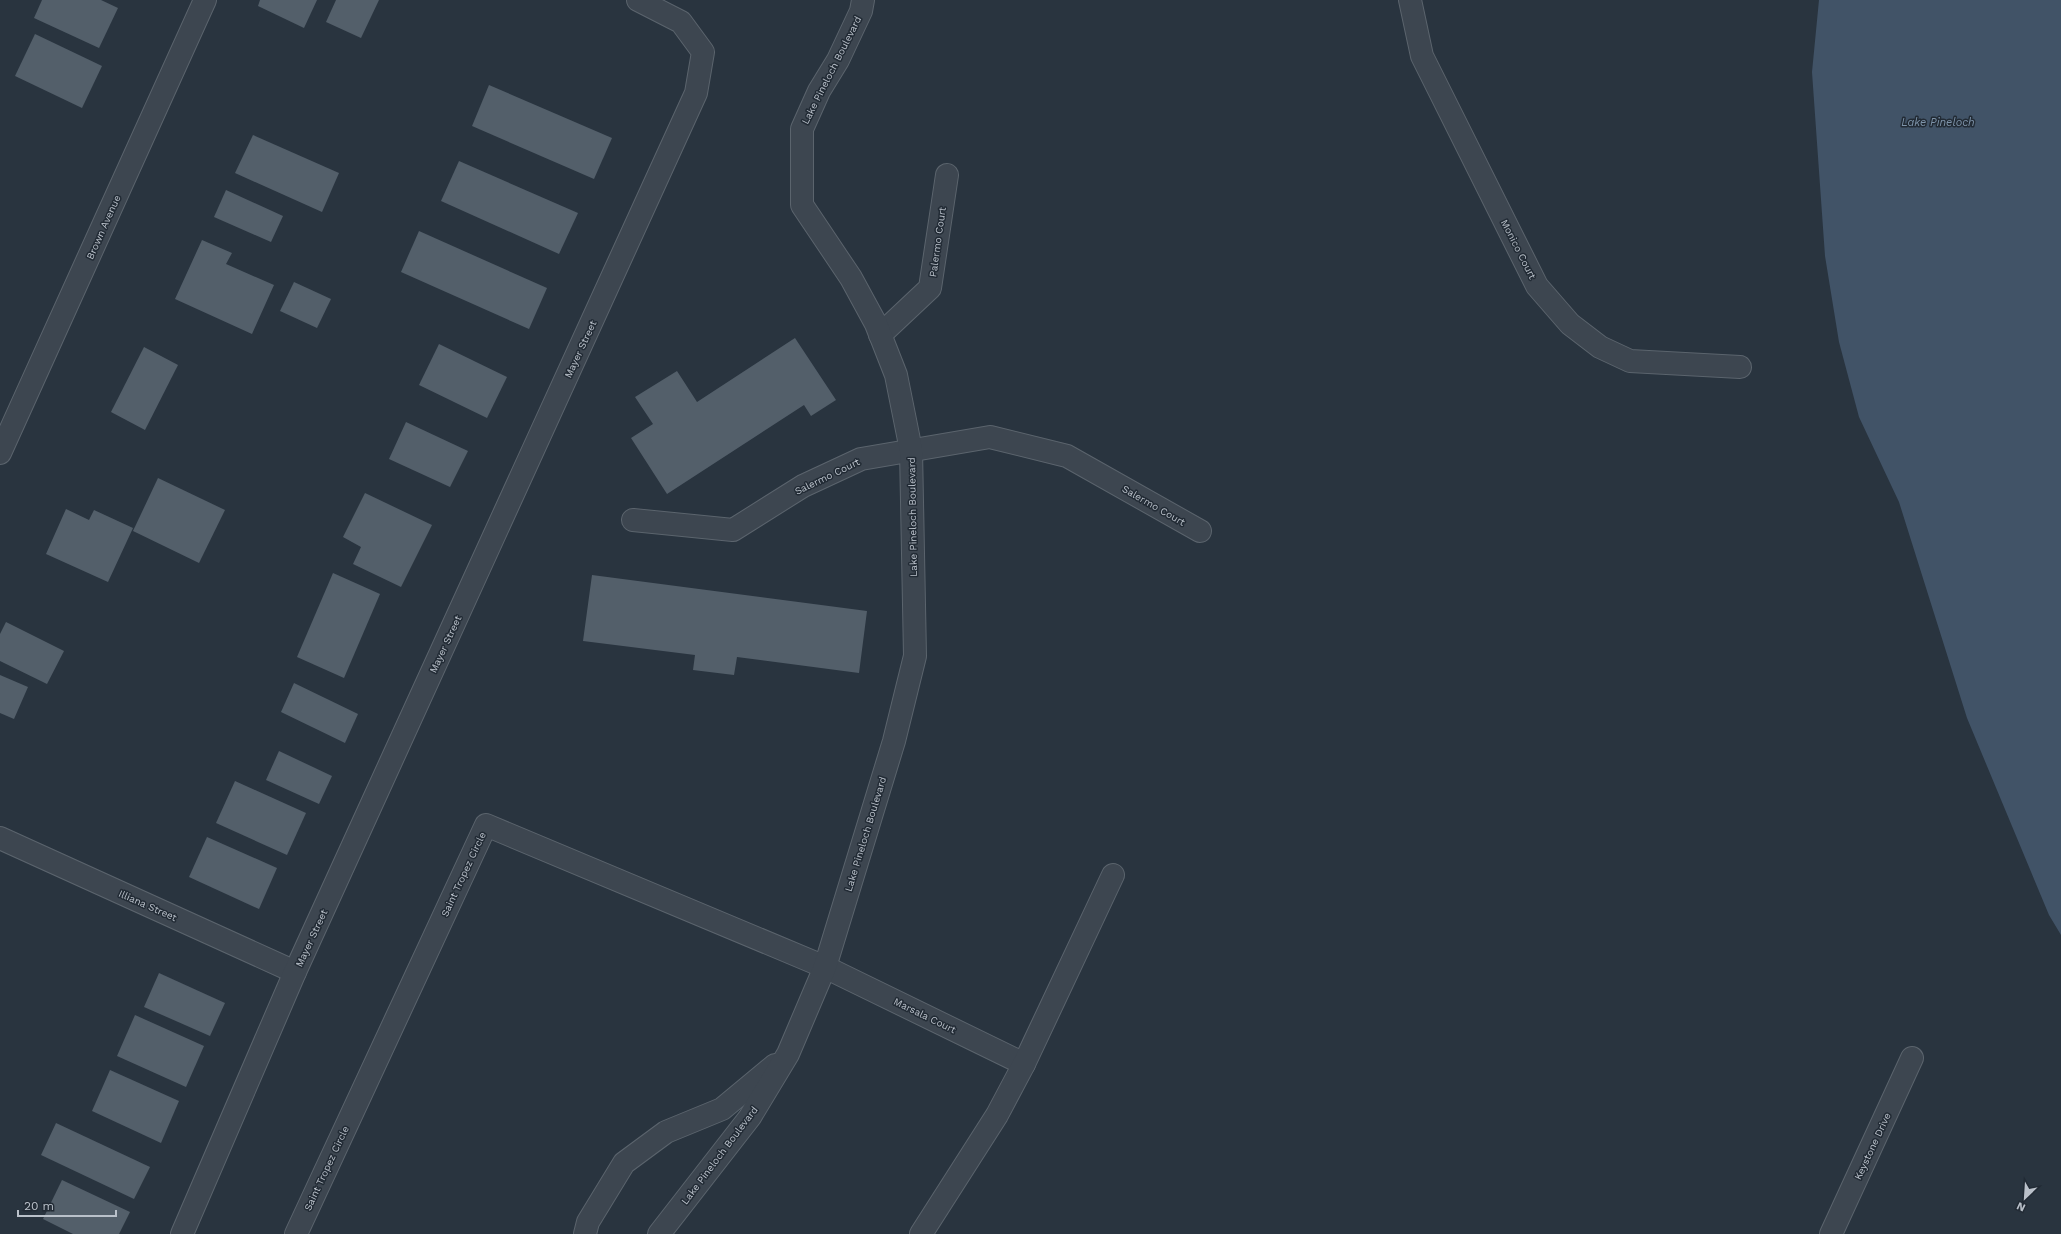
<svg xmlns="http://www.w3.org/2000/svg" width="2061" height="1234" viewBox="0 0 2061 1234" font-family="'Work Sans',sans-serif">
	<rect width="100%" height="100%" fill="#29343f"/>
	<path fill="#415367" d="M1819,0h242v935l-12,-20 -82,-197 -68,-216 -40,-85 -20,-75 -14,-86 -13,-184z"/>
	<g fill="#535f6a">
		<path d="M42,0h59l17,8 -19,40 -65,-30z"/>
		<path d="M260,0h57l-13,28 -46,-22z"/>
		<path d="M336,0h43l-18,38 -35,-16z"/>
		<path d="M35,34l67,32 -20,42 -67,-32z"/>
		<path d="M489,85l123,53 -18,41 -122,-53z"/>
		<path d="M253,135l86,38 -17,39 -87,-39z"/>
		<path d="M459,161l119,52 -19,41 -118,-53z"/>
		<path d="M226,190l57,26 -12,26 -57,-25z"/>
		<path d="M419,231l128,57 -18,41 -128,-57z"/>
		<path d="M202,240l30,13 -6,11 48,21 -22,49 -77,-35z"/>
		<path d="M294,282l37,17 -14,29 -37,-17z"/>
		<path d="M795,338l41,62 -25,16 -7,-11 -137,89 -36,-56 22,-14 -18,-27 42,-26 20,31z"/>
		<path d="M439,344l68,33 -20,41 -68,-33z"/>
		<path d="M144,347l34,18 -33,65 -34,-18z"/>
		<path d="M406,422l62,29 -18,36 -61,-28z"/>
		<path d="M158,478l67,32 -26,53 -66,-32z"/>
		<path d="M365,493l67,32 -31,62 -48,-23 8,-17 -18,-10z"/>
		<path d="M66,509l23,11 5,-10 39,18 -25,54 -62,-28z"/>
		<path d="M333,573l47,21 -36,84 -47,-21z"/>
		<path d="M592,575l275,36 -8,62 -122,-16 -3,18 -41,-5 2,-15 -112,-14z"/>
		<path d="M6,622l58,29 -17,33 -47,-23v-27z"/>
		<path d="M0,675l28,12 -14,32 -14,-6z"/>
		<path d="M294,683l64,31 -13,29 -64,-31z"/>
		<path d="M279,751l53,25 -13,28 -53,-24z"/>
		<path d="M235,781l71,32 -19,42 -71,-32z"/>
		<path d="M207,837l70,31 -18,41 -70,-32z"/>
		<path d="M159,973l66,30 -15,33 -66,-29z"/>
		<path d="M135,1015l69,31 -18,41 -69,-31z"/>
		<path d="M110,1070l69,31 -18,42 -69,-32z"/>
		<path d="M56,1123l94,44 -16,32 -93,-44z"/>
		<path d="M62,1180l68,32 -11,22h-46l-30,-15z"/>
	</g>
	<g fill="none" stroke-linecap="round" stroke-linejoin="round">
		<g stroke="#5b646d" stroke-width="24">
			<g id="street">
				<path d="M1410,0l12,56 115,230 33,38 30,23 30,14 110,6"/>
				<path d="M880,335l50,-47 17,-113"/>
				<path d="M0,453l205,-453"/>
				<path d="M633,520l100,10 70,-44 58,-27 129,-22 77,19 133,75"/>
				<path d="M0,838l295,134"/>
				<path d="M182,1234l113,-262 401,-879 7,-41 -22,-30 -43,-22"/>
				<path d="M296,1234l190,-409 339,142 199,97"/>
				<path d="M585,1234l3,-12 36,-59 42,-31 56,-23 53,-44"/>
				<path d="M659,1234l91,-117 38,-63 37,-87 69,-226 21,-85 -4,-206 -15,-75 -20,-51 -25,-46 -49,-73v-76l17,-38 19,-31 23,-49 2,-11"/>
				<path d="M921,1234l76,-119 27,-51 89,-189"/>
				<path d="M1831,1234l81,-176"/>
			</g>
		</g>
		<use href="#street" stroke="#3d4650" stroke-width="22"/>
	</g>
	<g text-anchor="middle" stroke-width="3" stroke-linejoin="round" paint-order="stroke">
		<g font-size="10" fill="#bac1ca" stroke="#222b35">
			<text transform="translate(831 70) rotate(-63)" y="4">Lake Pineloch Boulevard</text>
			<text transform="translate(103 227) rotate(-66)" y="4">Brown Avenue</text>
			<text transform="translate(937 242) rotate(-82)" y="4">Palermo Court</text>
			<text transform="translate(1519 249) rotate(63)" y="4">Monico Court</text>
			<text transform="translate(580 349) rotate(-65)" y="4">Mayer Street</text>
			<text transform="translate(827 476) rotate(-26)" y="4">Salermo Court</text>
			<text transform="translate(1154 505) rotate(30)" y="4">Salermo Court</text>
			<text transform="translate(912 517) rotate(-91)" y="4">Lake Pineloch Boulevard</text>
			<text transform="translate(445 644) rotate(-65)" y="4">Mayer Street</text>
			<text transform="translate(865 834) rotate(-73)" y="4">Lake Pineloch Boulevard</text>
			<text transform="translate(463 874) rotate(-65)" y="4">Saint Tropez Circle</text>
			<text transform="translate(148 905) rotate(24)" y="4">Illiana Street</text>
			<text transform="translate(311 938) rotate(-65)" y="4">Mayer Street</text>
			<text transform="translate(925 1015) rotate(26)" y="4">Marsala Court</text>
			<text transform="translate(1872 1146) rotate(-65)" y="4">Keystone Drive</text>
			<text transform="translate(719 1155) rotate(-53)" y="4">Lake Pineloch Boulevard</text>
			<text transform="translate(326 1168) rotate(-65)" y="4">Saint Tropez Circle</text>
		</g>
		<g font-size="11" font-style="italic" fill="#7e94aa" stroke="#222b35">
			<text x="1938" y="126">Lake Pineloch</text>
		</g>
	</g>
	<g transform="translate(2025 1198) rotate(205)" stroke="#222b35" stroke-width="3" paint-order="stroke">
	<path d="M0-3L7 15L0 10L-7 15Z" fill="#bac1ca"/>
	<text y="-6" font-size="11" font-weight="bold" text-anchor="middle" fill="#bac1ca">N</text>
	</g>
	<path d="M18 1210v6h98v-6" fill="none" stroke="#bac1ca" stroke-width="2"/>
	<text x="24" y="1210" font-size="12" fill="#bac1ca" stroke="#222b35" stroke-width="3" paint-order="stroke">20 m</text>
</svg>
